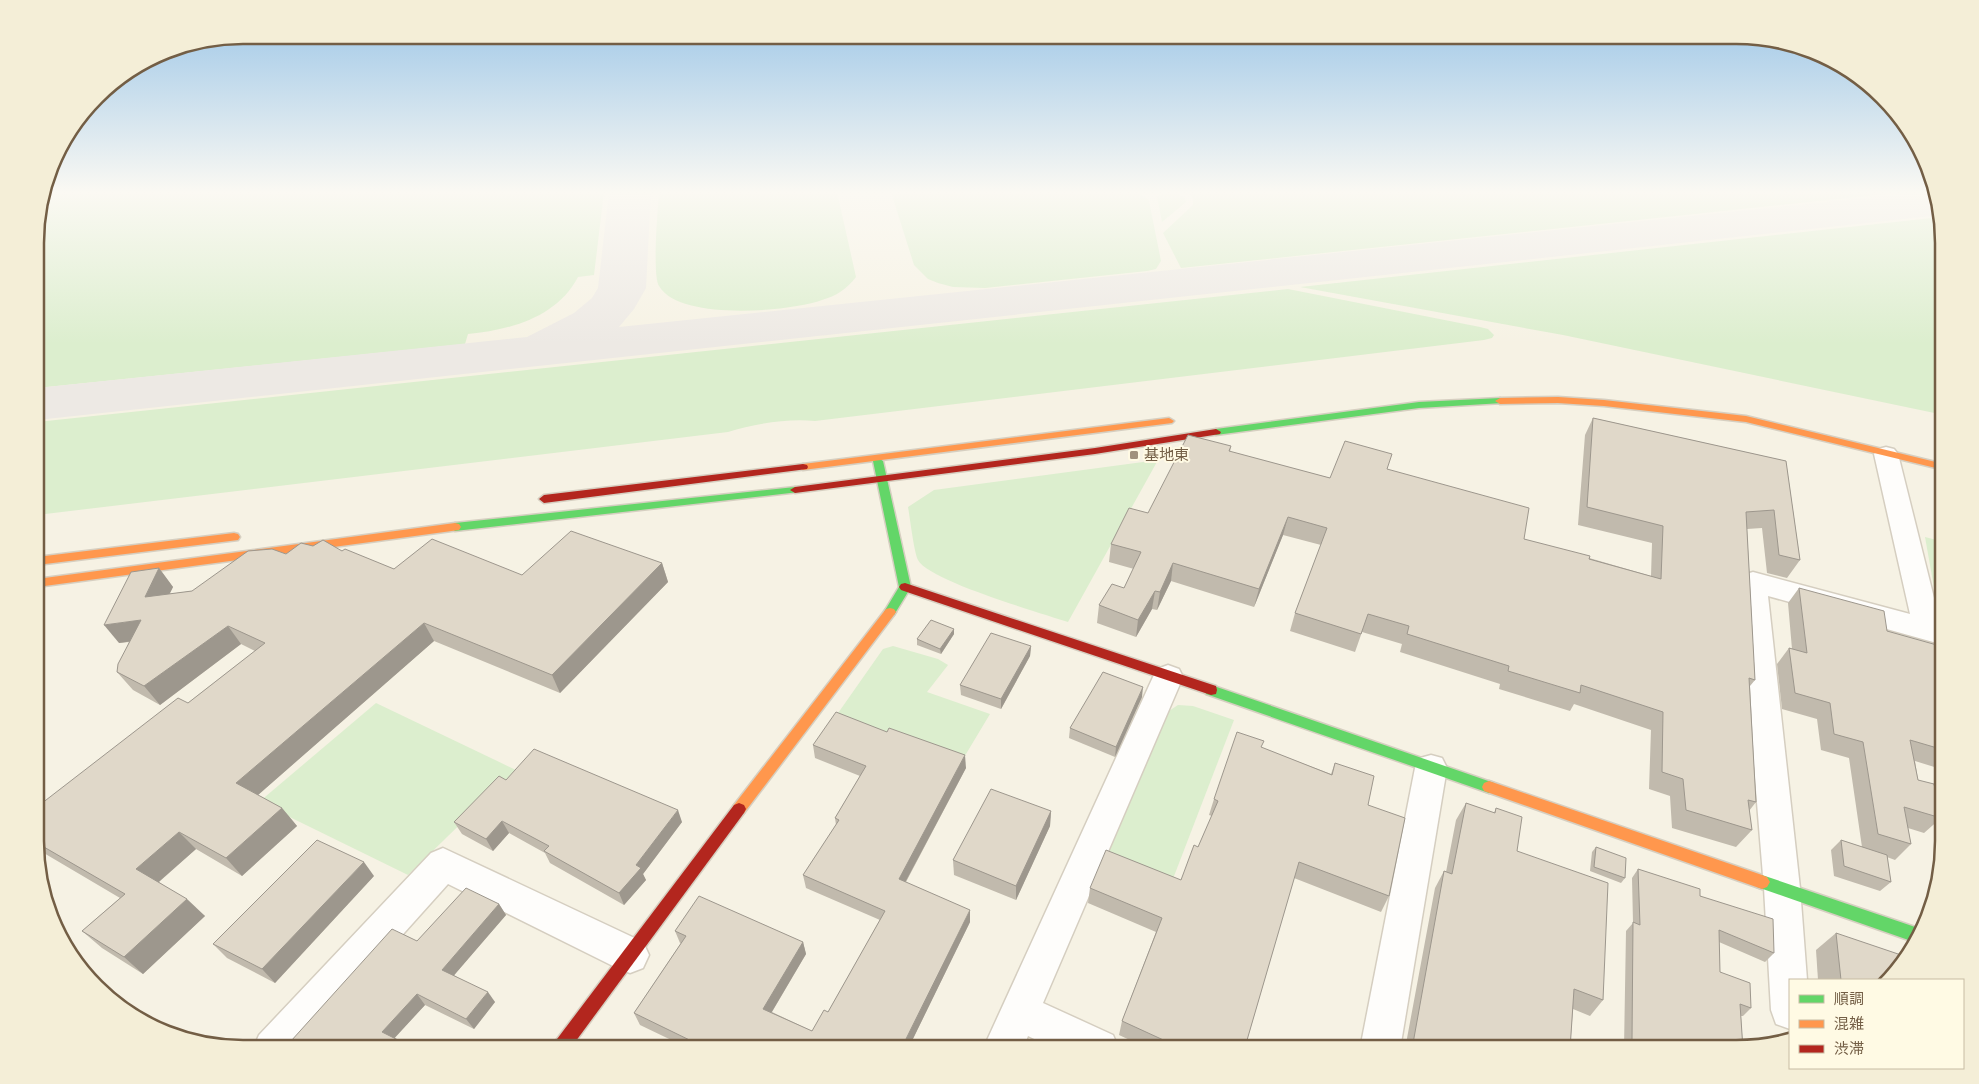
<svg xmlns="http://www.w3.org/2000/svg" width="1979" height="1084" viewBox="0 0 1979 1084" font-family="Figtree,'Noto Sans JP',sans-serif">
	<rect width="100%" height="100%" fill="#f6f2e4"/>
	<g fill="#dceece">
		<path d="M44,192h560l-10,83 -16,2c-21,40 -67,53 -110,57l-3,10 -428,44v-172z"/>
		<path d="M659,192h178l19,85c-9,12 -20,19 -34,23 -33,12 -143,21 -163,-14 -7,-12 -1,-77 0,-94z"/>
		<path d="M891,192h197l2,2c17,-2 47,-9 59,7l12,60 -5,8 -9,2 -162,17 -32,-1 -15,-4 -10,-4 -14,-14z"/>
		<path d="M1187,192h718l-724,76 -18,-35 30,-28v-7z"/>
		<path d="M1166,193l13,1 6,4 1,4 -24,20 -5,-26z"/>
		<path d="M1941,217l3,12v186l-381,-80 -263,-48z"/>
		<path d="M1288,289l192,38 8,2 6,6 -2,3 -8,2 -669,81c-27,-3 -61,3 -87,11l-691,83v-93z"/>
		<path d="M1158,460l-90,162c-27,-9 -139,-41 -150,-62 -4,-8 -8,-42 -10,-53l26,-17z"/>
		<path d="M1925,537l19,5v72l-6,-4z"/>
		<path d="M893,646l45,13 10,6 -21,27 63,22 -27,45 -127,-43 47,-67z"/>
		<path d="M376,703l140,67 -108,105 -149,-73z"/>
		<path d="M1178,705l15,1 41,14 -63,164 -66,-28 64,-145z"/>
	</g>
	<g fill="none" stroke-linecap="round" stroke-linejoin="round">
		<path fill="#ede9e4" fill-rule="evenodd" d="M609,192h42l-5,96 -12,21 -15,18 1304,-135h13l5,23 -1904,205v-32l490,-51 47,-24 18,-15 6,-10z"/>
		<g stroke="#d5cec0" stroke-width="3">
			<g id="street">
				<path d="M1886,447l8,2 4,5 42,168 4,1v22l-176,-49 32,292 7,92h-17v49l-14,-5 -5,-14 -7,-122 -25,-306 4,-7 10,-3 157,42 -36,-160 4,-5z"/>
				<path d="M1168,665l11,4 4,8 -140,326 70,32 6,14h-64l-27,-13 -5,13h-40l170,-372 4,-8z"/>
				<path d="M1431,755l11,3 5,10 -47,281h-40l55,-281 5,-10z"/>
				<path d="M443,848l200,94 6,13 -6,13 -13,5 -13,-5 -169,-84 -148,165h-47l6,-14 172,-182z"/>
			</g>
		</g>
		<g stroke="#d6cfc1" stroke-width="3">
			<g id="fast">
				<path d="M1500,398l5,3 -2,2 -84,5 -203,27 -5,-3 5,-3 203,-27z"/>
				<path d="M878,458l5,3 28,126 -17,28h-8l-2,-3 15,-25 -26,-126z"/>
				<path d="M795,487l5,3 -1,2 -344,39 -6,-4 6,-4z"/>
				<path d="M1211,685l283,98 2,4 -2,4 -5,2 -283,-99 -1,-4 1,-4z"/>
				<path d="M1762,875l159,54 -4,14 -160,-56 -3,-5 3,-5z"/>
			</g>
		</g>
		<g stroke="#d6cfc1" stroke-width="3">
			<g id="slow">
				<path d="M1558,397l46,3 142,16 198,48v6l-198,-48 -142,-16 -46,-3 -58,1 -5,-3 5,-3z"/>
				<path d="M1169,418l5,3 -2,2 -369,47 -5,-3 5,-3z"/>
				<path d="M455,523l4,1 2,3 -2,3 -422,57v-8z"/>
				<path d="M234,533l4,1 2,3 -2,3 -201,25v-8z"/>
				<path d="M890,608l4,1 2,3 -2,3 -150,198 -5,2 -5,-2 -2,-4 2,-4 152,-196z"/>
				<path d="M1489,781l273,94 5,2 3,5 -3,5 -5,2 -278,-98 -2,-4 2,-4z"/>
			</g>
		</g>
		<g stroke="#d6cfc1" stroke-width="3">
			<g id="jam">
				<path d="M1216,429l5,3 -1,2 -125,20 -300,39 -5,-3 5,-3 300,-39z"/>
				<path d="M803,464l4,1 1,2 -1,2 -263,34 -5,-4 5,-4z"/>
				<path d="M905,583l311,103 1,4 -1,4 -5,1 -310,-105 -2,-3 2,-3z"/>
				<path d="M739,803l5,2 2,4 -2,4 -174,236h-18l2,-6 180,-238z"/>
			</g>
		</g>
		<use href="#street" fill="#fefdfb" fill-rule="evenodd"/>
		<use href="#fast" fill="#63d668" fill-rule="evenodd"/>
		<use href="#slow" fill="#ff974d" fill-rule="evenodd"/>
		<use href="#jam" fill="#b3261e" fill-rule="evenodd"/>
	</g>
	<g fill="#c1baad">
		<path d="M1593,418l193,43 14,99 -13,18 -20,-5 -5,-45 -15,1 8,151 -5,6 6,116 -7,9 3,19 -16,17 -64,-19 -2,-32 -21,-7 2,-59 -77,-26 -4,7 -71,-22 1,-5 -100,-32 2,-8 -40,-12 -7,20 -65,-21 5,-18 26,-68 -38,-10 -29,72 -83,-26 -14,29 -5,-1 -16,28 -39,-14 2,-18 25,-17 10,-19 -25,-7 2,-18 120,-98 -1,6 100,26 57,-9 137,70 127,37 1,-33 -74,-18 7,-90z"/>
		<path d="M313,546l29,5 52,18 128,6 140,-12 6,19 -108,111 -126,-52 -176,154 24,13 15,18 -55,50 -46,-27 -37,33 46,34 -62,58 -41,-26 -20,-17 38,-33 -83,-49v-42l151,-104 67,-52 -14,-7 -81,61 -27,-15 -16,-18 12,-30 -10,1 40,-75 14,19 -4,7 23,-3 94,-37z"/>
		<path d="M1799,588l88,43 57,16v123l-29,-9 3,19 23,38 -17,15 -16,-5 3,16 -16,16 -8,-3 4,25 -11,9 -46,-15 -3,-26 10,-10 21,7 -13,-89 -28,-8 -4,-31 -35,-10 -5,-45 12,-16 3,1 -4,-46z"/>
		<path d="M954,629v5l-13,20 -24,-9v-6z"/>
		<path d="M1031,646l-1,10 -29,53 -40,-14 -1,-10z"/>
		<path d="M1142,697l-27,60 -46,-19 1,-10z"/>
		<path d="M813,745l153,23 -60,114 64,40 -62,127h-218l-50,-24 -6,-12 47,-70h-1l-5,-12 128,11 3,12 -34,58 40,19 16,-19 52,-92 -74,-32 -3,-13 33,-50 -1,-7 25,-42 -45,-18z"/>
		<path d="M1262,748l69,26 4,-11 33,42 21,91 -8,16 -87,-34 -49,169 5,2h-101l-30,-14 3,-14 34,-89 -68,-29 2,-15 91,-8 17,-33 14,-31 -3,-1 5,-16z"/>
		<path d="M1466,803l28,10 2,-5 21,43 86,149 -13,16 -17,-7 -3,40h-165l30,-161 9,-17 2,1 10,-52z"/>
		<path d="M1051,811l-1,15 -34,74 -62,-25 -1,-15z"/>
		<path d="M454,822h228l-39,52 3,6 -22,25 -74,-42 -5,-10 -36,-20 -16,18 -31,-17z"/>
		<path d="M1596,847l29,31 -4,5 -31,-12 2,-19z"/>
		<path d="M1638,869l62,27 74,57 -9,9 -46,-20 1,30 31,36 -8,8h-2l2,33 -119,-1 2,-117 7,-8 -1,-45z"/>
		<path d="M374,876l-99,107 -48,-25 -14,-14z"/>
		<path d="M499,904l7,11 -52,60 41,27 -21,27 -49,-24 -31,33 22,11h-137l-7,-7 19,-1 126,-100z"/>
		<path d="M1836,933l53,47h-71l-2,-30z"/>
	</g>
	<g fill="#9d978d">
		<path d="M1288,517l-5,18 -29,72 5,-18z"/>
		<path d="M662,563l6,19 -108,111 -8,-18z"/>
		<path d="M1173,563l-2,18 -14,29 3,-18z"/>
		<path d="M159,568l14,19 -14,29 -14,-19z"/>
		<path d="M1155,591l-3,18 -16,28 2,-17z"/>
		<path d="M141,620l14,18 -36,5 -15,-18z"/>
		<path d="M424,623l10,18 -183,160 -15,-18z"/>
		<path d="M228,626l13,18 -81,61 -16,-19z"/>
		<path d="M954,629v5l-13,20 -1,-5z"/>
		<path d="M1031,646l-1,10 -29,53v-10z"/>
		<path d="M1143,687l-1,10 -27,60 1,-10z"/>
		<path d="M965,755l1,13 -66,124 -1,-13z"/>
		<path d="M282,808l15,18 -55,50 -16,-18z"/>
		<path d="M678,810l4,12 -39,52 3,6 -22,25 -5,-12 17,-28z"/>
		<path d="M1051,811l-1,15 -34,74v-14z"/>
		<path d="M502,821l7,12 -16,18 -7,-12z"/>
		<path d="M179,832l17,17 -42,37 -18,-17z"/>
		<path d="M364,862l10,14 -99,107 -13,-14z"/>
		<path d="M187,899l18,17 -62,58 -19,-17z"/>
		<path d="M499,904l7,11 -56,65 -8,-10z"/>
		<path d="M970,910v12l-62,127h-6v-2z"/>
		<path d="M803,942l3,12 -39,66 -4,-11z"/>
		<path d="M488,992l7,10 -21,27 -8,-10z"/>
		<path d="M417,994l8,11 -34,37 -9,-10z"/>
	</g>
	<g fill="#e0d8c9" stroke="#9d978d">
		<path d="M1593,418l193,43 14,99 -21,-5 -5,-45 -28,2 9,168 -6,-2 7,124 -8,-2 4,30 -66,-20 -3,-31 -21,-7 1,-60 -82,-27 -1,8 -72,-22 1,-5 -102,-32 2,-8 -41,-12 -7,20 -66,-21 32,-85 -39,-11 -29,72 -86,-26 -13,29 -5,-1 -17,29 -39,-15 13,-21 12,4 17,-36 -30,-8 18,-36 19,5 40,-78 43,11 -2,5 101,27 15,-37 47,13 -5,15 142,39 -5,31 66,17 -1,3 72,20 2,-53 -76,-19z"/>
		<path d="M571,531l91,32 -110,112 -128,-52 -188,160 46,25 -56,50 -47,-26 -43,37 51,30 -63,58 -42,-26 43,-37 -88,-51v-36l141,-109 10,5 77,-60 -37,-17 -84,60 -27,-14 1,-8 23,-44 -37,5 27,-53 28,-4 -14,29 47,-6 56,-40 24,-2 14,5 15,-11 12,3 10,-6 19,11 3,-2 49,20 38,-30 90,36z"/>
		<path d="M1799,588l85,23 3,20 57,16v103l-34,-10 8,40 16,4 7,34 -37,-11 7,37 -33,-10 -15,-92 -29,-8 -4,-31 -35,-10 -6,-45 18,5z"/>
		<path d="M931,620l23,9 -14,20 -23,-10z"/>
		<path d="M991,633l40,13 -30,53 -41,-14z"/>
		<path d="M1103,672l40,15 -27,60 -46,-19z"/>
		<path d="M836,712l51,20 2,-4 76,27 -66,124 71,31 -68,137 3,2h-197l-74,-36 52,-77 -11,-5 24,-35 104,46 -40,67 49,22 12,-21 4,2 57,-101 -82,-36 36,-55 -4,-2 31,-52 -53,-21z"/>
		<path d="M1237,732l27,9 -3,6 71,28 3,-12 39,13 -6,29 37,13 -16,78 -90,-34 -54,185 5,2h-67l-61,-28 40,-103 -72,-30 16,-38 75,30 13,-35 4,2 20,-46 -4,-2z"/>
		<path d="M534,749l144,61 -42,55 5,3 -22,25 -75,-42 5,-5 -47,-25 -16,18 -32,-17 45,-46 7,4z"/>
		<path d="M991,789l60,22 -35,75 -63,-26z"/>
		<path d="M1466,803l29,10 1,-5 26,9 -5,34 91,32 -5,117 -29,-11 -4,60h-158l32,-178 8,3z"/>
		<path d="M317,840l47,22 -102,107 -49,-25z"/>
		<path d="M1841,840l46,15 4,27 -47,-16z"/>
		<path d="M1596,847l30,11 -1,20 -31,-11z"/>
		<path d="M1638,869l62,20v7l73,23 1,34 -55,-23 1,42 30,11 1,25 -11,-4 3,45h-90l-21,-8 1,-119 7,3z"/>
		<path d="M466,888l33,16 -57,66 46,22 -22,27 -49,-25 -35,38 34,17h-134l-10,-7 19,-1 101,-112 25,12z"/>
		<path d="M1836,933l71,24 -18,23h-48z"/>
	</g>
	<linearGradient id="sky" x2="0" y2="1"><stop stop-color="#9ac5e7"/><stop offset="0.56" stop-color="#fbf9f3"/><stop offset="1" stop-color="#fbf9f3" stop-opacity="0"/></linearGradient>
	<rect width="1979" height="344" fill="url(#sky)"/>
	<rect fill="#a1927d" stroke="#fffae4" stroke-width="2" x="1129" y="450" width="10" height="10" rx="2.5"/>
	<g text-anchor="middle" stroke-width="4" stroke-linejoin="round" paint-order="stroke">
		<g font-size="15" fill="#735e45" stroke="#fffae4" text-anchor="start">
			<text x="1144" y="460">基地東</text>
		</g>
	</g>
	<path d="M0 0H1979V1084H0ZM243 44H1736A199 199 0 0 1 1935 243V841A199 199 0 0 1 1736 1040H243A199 199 0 0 1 44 841V243A199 199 0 0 1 243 44Z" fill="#f4eed7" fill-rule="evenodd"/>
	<path fill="none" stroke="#735e45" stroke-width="2.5" d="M243 44H1736A199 199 0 0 1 1935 243V841A199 199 0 0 1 1736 1040H243A199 199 0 0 1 44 841V243A199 199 0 0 1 243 44Z"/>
	<rect x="1789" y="979" width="175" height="90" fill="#fffae4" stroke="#c7bca4"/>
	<rect x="1799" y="995" width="25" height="8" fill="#63d668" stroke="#c7bca4"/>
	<text x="1834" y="1004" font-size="15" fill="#735e45">順調</text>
	<rect x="1799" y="1020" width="25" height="8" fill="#ff974d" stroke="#c7bca4"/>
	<text x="1834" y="1029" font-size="15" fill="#735e45">混雑</text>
	<rect x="1799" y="1045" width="25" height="8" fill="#b3261e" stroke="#c7bca4"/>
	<text x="1834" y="1054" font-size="15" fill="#735e45">渋滞</text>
</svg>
